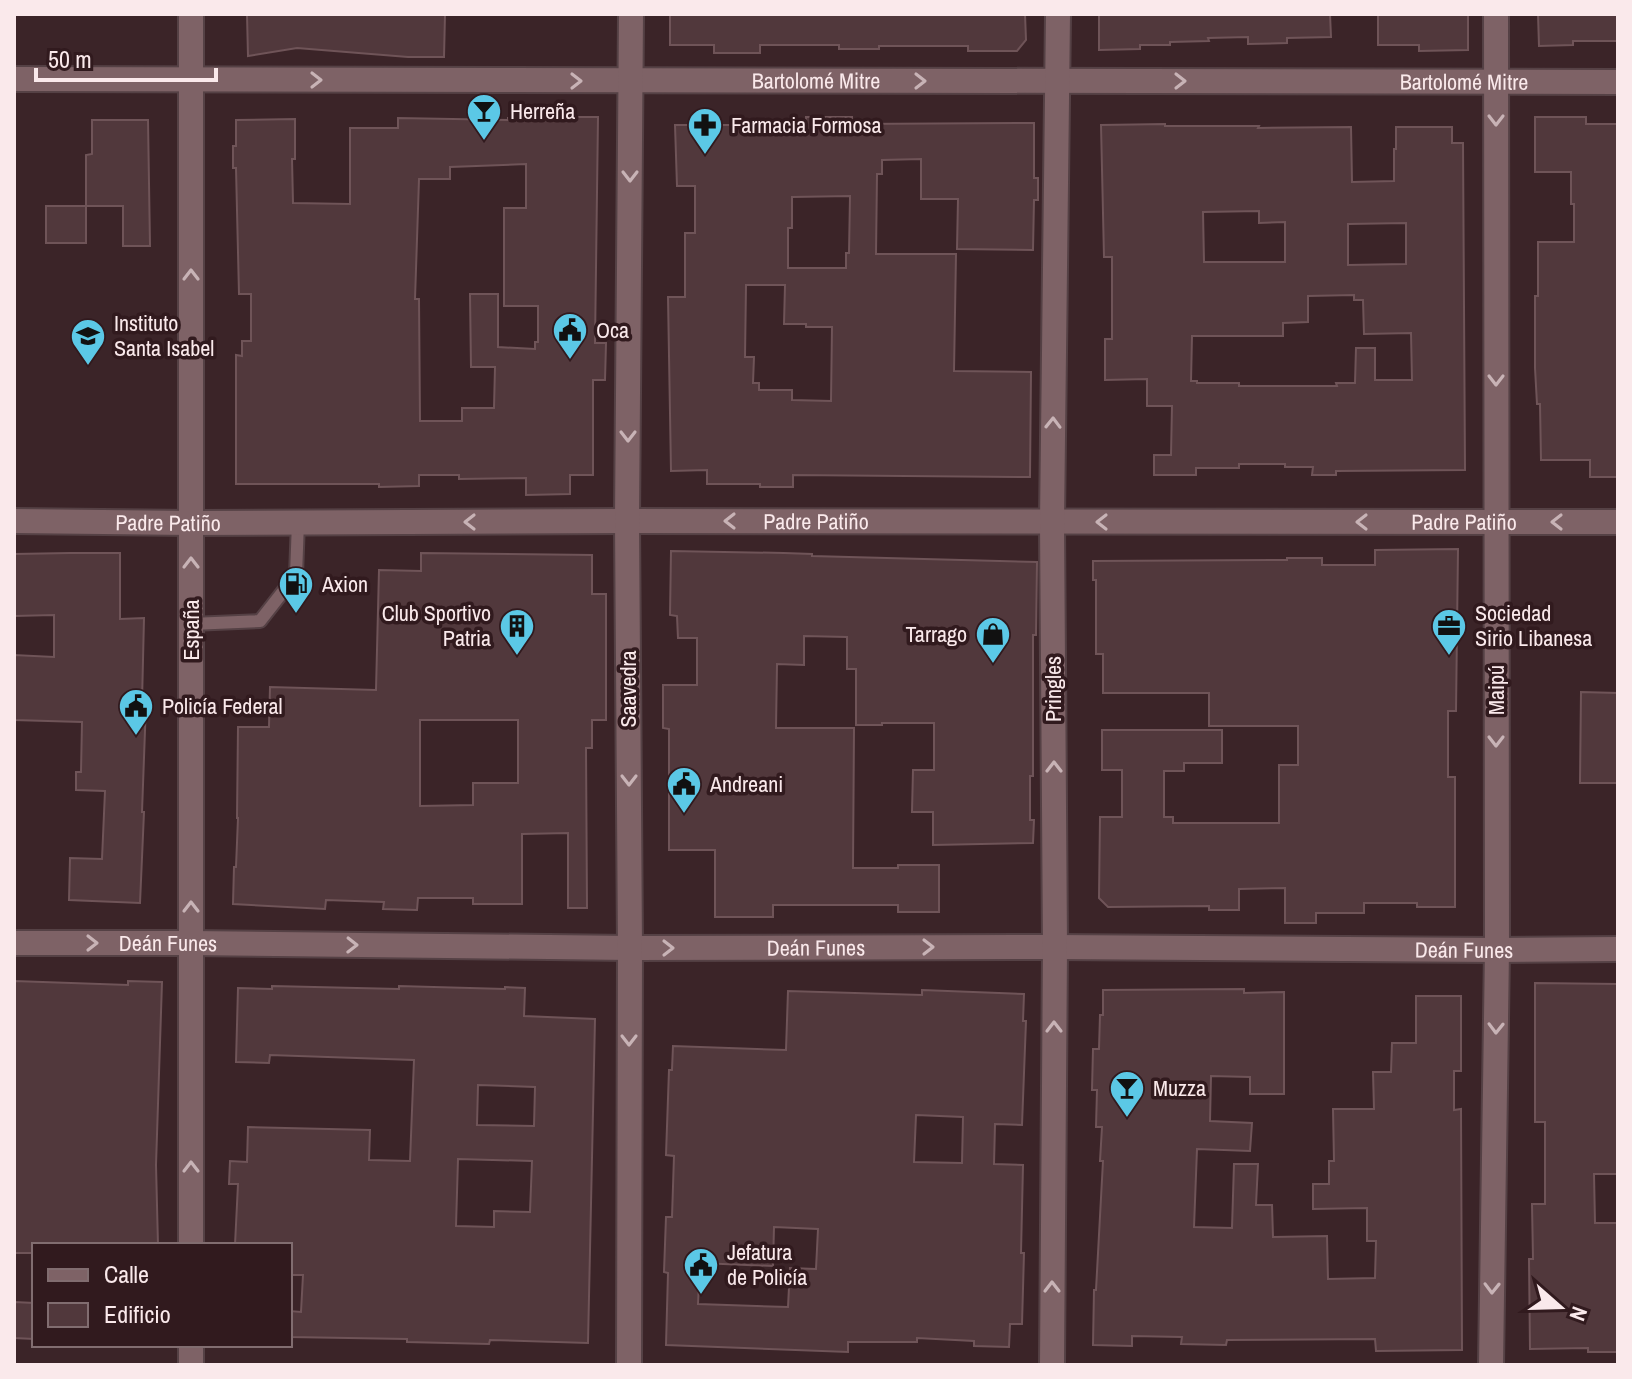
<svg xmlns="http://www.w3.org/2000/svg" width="1632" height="1379" viewBox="0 0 1632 1379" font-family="'Archivo Narrow',sans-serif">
	<rect width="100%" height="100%" fill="#3b2428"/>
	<g fill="#51383c" stroke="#6f5458" stroke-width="2" fill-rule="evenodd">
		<path d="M247,14h198l-1,43h-36l-111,-9 -49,8z"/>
		<path d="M670,14h355l1,26 -9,11h-49v-5h-89v3h-40v-4h-79v8h-46v-8h-44z"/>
		<path d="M1099,14h231l1,23 -44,1v5l-39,1v-7l-40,1 1,3 -39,1v3h-30v4l-41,1z"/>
		<path d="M1378,14h90v36l-49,1v-6h-41z"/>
		<path d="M1538,14h80v27h-45v4l-34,1z"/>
		<path d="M526,117h72l-3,226h11l-1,37h-12v95h-23v19l-44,1v-17l-67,1v-4h-40v11l-40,1v-3h-143v-129l6,1v-15h9v-47h-12l-3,-126h-3v-22h3v-26l59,-1v40h-3l1,44 57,1v-76h48v-10l110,2v-2zM526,164v44h-22v98h34v36h-3v7l-37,-2v-53h-28l1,73h24l-1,41h-32v13h-42l-1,-122h-4l4,-120h31v-12z"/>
		<path d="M806,117h46v7l182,-1v55h4v22h-4l-1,50 -76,-1 1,-50h-37v-40l-39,1v14h-5l-1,80h80l-2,117 77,1 -1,105 -237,-2v12h-33v-3h-53v-14l-36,1 -3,-174h17v-64h10v-47h-18l-2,-61h131zM850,196l-1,57h-3v15h-58v-40h4v-31zM746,285h39l-1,39h22v3h26l-1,74 -39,-1v-10h-33v-7h-6l1,-26h-9z"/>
		<path d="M1535,117h51v7h32v353h-28v-17h-49l-1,-56h-3l-2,-36v-72h3v-54h36v-38h-3v-32h-36z"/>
		<path d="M92,120h56l2,126h-27v-40h-37v37h-40v-37h40v-51l6,-1z"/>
		<path d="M1165,124v2h94l-1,2 93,-1 1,55 42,-1v-32h2v-22h56v16h11l2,327 -129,1v4h-24l1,-8h-28v-3h-46v4h-43v7h-42v-20h17l1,-49h-25v-27l-42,1v-41h7v-82h-8l-3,-132zM1259,211v12l26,-1v40h-81l-1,-50zM1406,223v41l-58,1v-41zM1354,295v5h9l1,34 47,-1 1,47h-37v-32h-19l-1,35h-19l1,3h-98v-3h-42v-2h-6l1,-45h91v-13l25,-1v-26z"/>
		<path d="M1458,549l-2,162h-8v66h7v130h-38v-4h-53v10h-48v10h-31v-35l-46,1v21h-30v-4l-101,1 -9,-9 1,-81h22v-47h-20v-40h120v33h-38v8h-20v46h9v6h106v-58h19v-39h-89v-33h-106v-39h-7v-74h-3v-19l194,-1v-2h35v7h53v-15z"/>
		<path d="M671,551l113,2 28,1v2l225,6 -1,73h-3v141h-3v44h4l-1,23 -100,2v-33h-21l1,-42h21v-47h-52v2h-26v-56h-9v-32l-43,-1v29l-27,-1 -1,64h78l-1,140h45v-3h41v47h-41v-7h-125v12h-58v-67h-46v-121l-6,-1v-43h34v-47h-19l-1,-22 -7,-1z"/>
		<path d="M70,553h50v66l24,-1 -2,84 4,1 -4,109h2l-4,91 -71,-3 1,-42 32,1 3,-68 -29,-1v-18h5l1,-50 -68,-2v-65l40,2v-42l-40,1v-62z"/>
		<path d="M421,553l171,2v39h14v126h-14v28h-6l1,160h-19v-75l-46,1v70h-49v-6h-55l-1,12 -34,-1 1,-7 -58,-2 -1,9 -92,-5 1,-37h2l2,-49h-1l1,-91h31l1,-40 106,3 3,-120 42,1zM420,720h98v63h-45v22l-53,1z"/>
		<path d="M1581,692l37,1v90h-38z"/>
		<path d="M14,981l114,4v-4l34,1 -6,183 2,80h-124v8h-20z"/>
		<path d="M1535,983l83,1v190h-24l1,49h22l1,129h-30v-4l-58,1 -1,-90h4l-1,-55h13v-82h-10z"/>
		<path d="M272,986l127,3v-3l106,3v-2l20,1 -1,28 71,3 -7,324 -98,-3 -1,4 -82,-2v-3l-117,-2v-26l11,1 2,-37h-13v-30h-55l3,-61h-9l1,-23 17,1 1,-35 122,3 -1,30 41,1 4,-101 -144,-5 -1,8 -33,-1 2,-74 34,1zM478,1085l57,2 -1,39 -57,-1zM458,1159l74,2 -2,51 -36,-1v16l-38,-1z"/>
		<path d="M1244,989v4l40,-1v102h-34v-17l-39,-1 -1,45 42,2 -2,28 -53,-2 -3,78 38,1 2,-64h24l-2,41h16l1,32 54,-1 1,43 47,-1 1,-37h-9v-33l-54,1v-25h16v-23h5l-1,-52h41l-1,-37h18l1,-29h24v-47h45v75h-7v39l7,-1 1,241 -86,1 -1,-12 -148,1 -1,5 -45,-1 1,-7 -50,-1v10l-39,-1 1,-55h2l7,-129h-3l2,-34h-6l1,-37h-5l1,-41h6l1,-34h3v-25z"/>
		<path d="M922,990l102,4 -1,27h3l-4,104 -27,-1 -1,40 29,1 -2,88h3l-2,71h-12l-1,23 -35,-1v-5l-57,-3v4h-69v10l-182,-7 2,-72 -4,-1 2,-55h6l2,-61 -8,-1 3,-85h3l1,-24 113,4 2,-59 134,4zM916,1115l47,2 -1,46 -48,-1zM774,1227l44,2 -2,40 -26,-1 -2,39 -90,-3 2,-41 73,3z"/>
		<path d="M14,1302l20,1v36l-20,-1z"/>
	</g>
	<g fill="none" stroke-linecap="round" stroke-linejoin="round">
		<g stroke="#554145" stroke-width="16">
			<path id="service" d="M191,624l69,-3 36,-46 2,-53"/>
		</g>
		<g stroke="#554145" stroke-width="28">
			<g id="minor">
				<path id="s1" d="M14,79l1604,3"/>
				<path id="s2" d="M14,521l177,2 436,-2 991,1"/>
				<path id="s3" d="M14,943h177l439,5 425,-1 442,3 121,-1"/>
				<path d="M191,1245v-1231"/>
				<path d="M191,1345v20"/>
				<path d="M629,1365l1,-417 -3,-427 4,-507"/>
				<path d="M1052,1365l3,-418 -3,-425 6,-508"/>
				<path d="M1491,1365l6,-415 -1,-936"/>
			</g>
		</g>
		<use href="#service" stroke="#7e6266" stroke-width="12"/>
		<use href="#minor" stroke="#7e6266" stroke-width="24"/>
	</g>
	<defs><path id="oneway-chevron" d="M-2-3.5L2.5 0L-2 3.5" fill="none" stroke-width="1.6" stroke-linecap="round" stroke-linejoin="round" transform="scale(2)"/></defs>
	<g stroke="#c8b3b6">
		<use href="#oneway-chevron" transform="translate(316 80)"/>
		<use href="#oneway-chevron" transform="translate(576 81)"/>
		<use href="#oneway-chevron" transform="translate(920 81)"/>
		<use href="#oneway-chevron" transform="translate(1180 81)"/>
		<use href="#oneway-chevron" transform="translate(1496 120) rotate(90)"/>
		<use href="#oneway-chevron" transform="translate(630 176) rotate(90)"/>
		<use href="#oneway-chevron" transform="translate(191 275) rotate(-90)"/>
		<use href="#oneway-chevron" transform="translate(1496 380) rotate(90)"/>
		<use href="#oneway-chevron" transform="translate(1053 423) rotate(-89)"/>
		<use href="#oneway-chevron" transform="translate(628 436) rotate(90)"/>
		<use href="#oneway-chevron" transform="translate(730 521) rotate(-180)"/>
		<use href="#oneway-chevron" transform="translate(470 522) rotate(180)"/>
		<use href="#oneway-chevron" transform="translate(1102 522) rotate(-180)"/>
		<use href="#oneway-chevron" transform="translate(1362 522) rotate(-180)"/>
		<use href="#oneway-chevron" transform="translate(1557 522) rotate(180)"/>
		<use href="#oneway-chevron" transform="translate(191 563) rotate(-90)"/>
		<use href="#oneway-chevron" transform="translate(1496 741) rotate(90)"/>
		<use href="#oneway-chevron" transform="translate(1054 767) rotate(-90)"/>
		<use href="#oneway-chevron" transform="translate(629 780) rotate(90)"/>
		<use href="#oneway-chevron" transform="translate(191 907) rotate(-90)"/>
		<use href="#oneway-chevron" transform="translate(92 943)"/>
		<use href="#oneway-chevron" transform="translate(352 945) rotate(1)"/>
		<use href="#oneway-chevron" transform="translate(928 947)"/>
		<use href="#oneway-chevron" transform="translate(668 948)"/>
		<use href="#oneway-chevron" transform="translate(1054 1027) rotate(-90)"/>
		<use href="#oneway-chevron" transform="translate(1496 1028) rotate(91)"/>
		<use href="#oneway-chevron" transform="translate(629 1040) rotate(90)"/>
		<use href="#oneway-chevron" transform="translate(191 1167) rotate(-90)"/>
		<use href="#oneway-chevron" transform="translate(1052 1287) rotate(-90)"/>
		<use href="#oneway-chevron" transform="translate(1492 1288) rotate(91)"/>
	</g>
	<defs>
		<g id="bar-pin" transform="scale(1.8)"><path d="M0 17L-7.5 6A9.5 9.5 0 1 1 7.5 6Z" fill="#5bc8e6" stroke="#311a1e"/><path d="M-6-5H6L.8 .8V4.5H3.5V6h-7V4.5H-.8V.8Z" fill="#111"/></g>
		<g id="pharmacy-pin" transform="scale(1.8)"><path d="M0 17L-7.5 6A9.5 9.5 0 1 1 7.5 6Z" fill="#5bc8e6" stroke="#311a1e"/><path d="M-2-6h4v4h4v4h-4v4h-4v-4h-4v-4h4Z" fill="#111"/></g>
		<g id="civic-pin" transform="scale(1.8)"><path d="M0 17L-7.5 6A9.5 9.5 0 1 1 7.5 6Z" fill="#5bc8e6" stroke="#311a1e"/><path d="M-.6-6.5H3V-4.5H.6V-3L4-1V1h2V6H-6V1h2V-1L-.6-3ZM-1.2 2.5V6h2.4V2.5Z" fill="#111"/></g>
		<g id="school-pin" transform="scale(1.8)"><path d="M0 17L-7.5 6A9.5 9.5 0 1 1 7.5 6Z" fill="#5bc8e6" stroke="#311a1e"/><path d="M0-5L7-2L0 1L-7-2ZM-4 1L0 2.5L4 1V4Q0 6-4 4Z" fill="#111"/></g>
		<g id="fuel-pin" transform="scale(1.8)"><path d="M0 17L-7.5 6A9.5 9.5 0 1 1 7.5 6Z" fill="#5bc8e6" stroke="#311a1e"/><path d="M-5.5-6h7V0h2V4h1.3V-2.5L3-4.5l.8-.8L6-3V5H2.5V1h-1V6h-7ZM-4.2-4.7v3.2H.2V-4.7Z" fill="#111"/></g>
		<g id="building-pin" transform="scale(1.8)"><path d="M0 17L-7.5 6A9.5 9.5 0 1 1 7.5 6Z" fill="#5bc8e6" stroke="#311a1e"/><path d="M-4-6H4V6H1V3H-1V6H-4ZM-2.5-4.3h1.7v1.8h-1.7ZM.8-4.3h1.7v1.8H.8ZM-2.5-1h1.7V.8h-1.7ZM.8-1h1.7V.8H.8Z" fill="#111"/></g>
		<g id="office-pin" transform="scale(1.8)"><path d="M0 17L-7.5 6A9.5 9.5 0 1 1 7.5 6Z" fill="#5bc8e6" stroke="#311a1e"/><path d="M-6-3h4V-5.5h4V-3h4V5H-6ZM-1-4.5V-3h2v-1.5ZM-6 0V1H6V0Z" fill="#111"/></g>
		<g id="shop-pin" transform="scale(1.8)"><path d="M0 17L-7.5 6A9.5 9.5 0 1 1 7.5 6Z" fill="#5bc8e6" stroke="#311a1e"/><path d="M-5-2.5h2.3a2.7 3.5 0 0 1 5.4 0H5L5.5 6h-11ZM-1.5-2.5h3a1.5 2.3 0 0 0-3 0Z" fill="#111"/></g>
	</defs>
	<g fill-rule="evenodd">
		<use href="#bar-pin" x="484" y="111"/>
		<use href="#pharmacy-pin" x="705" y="125"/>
		<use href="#civic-pin" x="570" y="330"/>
		<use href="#school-pin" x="88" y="336"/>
		<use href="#fuel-pin" x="296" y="584"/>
		<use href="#building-pin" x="517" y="626"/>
		<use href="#office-pin" x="1449" y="626"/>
		<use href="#shop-pin" x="993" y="634"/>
		<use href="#civic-pin" x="136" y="706"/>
		<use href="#civic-pin" x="684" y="784"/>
		<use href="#bar-pin" x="1127" y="1088"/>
		<use href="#civic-pin" x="701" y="1265"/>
	</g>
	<g text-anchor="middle" stroke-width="7" stroke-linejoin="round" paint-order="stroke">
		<g font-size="22" fill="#fae9eb" stroke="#311a1e">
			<text dy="8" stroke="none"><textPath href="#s1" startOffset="802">Bartolomé Mitre</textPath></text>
			<text dy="8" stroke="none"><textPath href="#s1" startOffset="1450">Bartolomé Mitre</textPath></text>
			<text dy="8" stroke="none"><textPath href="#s2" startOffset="802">Padre Patiño</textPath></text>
			<text dy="8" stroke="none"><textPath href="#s2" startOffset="154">Padre Patiño</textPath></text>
			<text dy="8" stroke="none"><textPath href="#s2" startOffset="1450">Padre Patiño</textPath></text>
			<text transform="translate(191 630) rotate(-90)" y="8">España</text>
			<text transform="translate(628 689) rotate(-90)" y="8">Saavedra</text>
			<text transform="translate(1053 689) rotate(-90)" y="8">Pringles</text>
			<text transform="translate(1496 690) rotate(-90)" y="8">Maipú</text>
			<text dy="8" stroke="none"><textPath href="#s3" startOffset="154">Deán Funes</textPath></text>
			<text dy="8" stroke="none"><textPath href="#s3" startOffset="802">Deán Funes</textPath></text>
			<text dy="8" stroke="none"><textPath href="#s3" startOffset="1450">Deán Funes</textPath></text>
		</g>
		<g font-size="22" fill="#fae9eb" stroke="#311a1e" text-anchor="start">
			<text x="510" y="119">Herreña</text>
			<text x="731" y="133">Farmacia Formosa</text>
			<text x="114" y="331">Instituto<tspan x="114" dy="25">Santa Isabel</tspan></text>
			<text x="596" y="338">Oca</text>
			<text x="322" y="592">Axion</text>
			<text x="491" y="621" text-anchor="end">Club Sportivo<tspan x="491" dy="25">Patria</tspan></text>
			<text x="1475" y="621">Sociedad<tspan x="1475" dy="25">Sirio Libanesa</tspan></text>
			<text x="967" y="642" text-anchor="end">Tarrago</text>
			<text x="162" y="714">Policía Federal</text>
			<text x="710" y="792">Andreani</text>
			<text x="1153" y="1096">Muzza</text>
			<text x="727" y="1260">Jefatura<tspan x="727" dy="25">de Policía</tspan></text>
		</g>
	</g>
	<rect width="1632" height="1379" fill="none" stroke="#fae9eb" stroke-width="32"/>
	<rect x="32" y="1243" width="260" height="104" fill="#311a1e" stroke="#816d70" stroke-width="2"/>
	<rect x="48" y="1269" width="40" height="12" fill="#7e6266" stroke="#816d70" stroke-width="2"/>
	<text x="104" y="1283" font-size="24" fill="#fae9eb">Calle</text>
	<rect x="48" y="1303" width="40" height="24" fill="#51383c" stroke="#816d70" stroke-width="2"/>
	<text x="104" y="1323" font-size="24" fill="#fae9eb">Edificio</text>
	<g transform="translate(1560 1307) rotate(110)" stroke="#311a1e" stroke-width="6" paint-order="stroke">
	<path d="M0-6L14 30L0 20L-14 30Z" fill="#fae9eb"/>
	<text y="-12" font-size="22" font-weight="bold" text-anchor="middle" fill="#fae9eb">N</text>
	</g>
	<path d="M36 68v12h180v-12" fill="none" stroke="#fae9eb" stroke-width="4"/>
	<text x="48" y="68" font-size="24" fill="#fae9eb" stroke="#311a1e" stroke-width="6" paint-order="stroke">50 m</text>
</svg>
